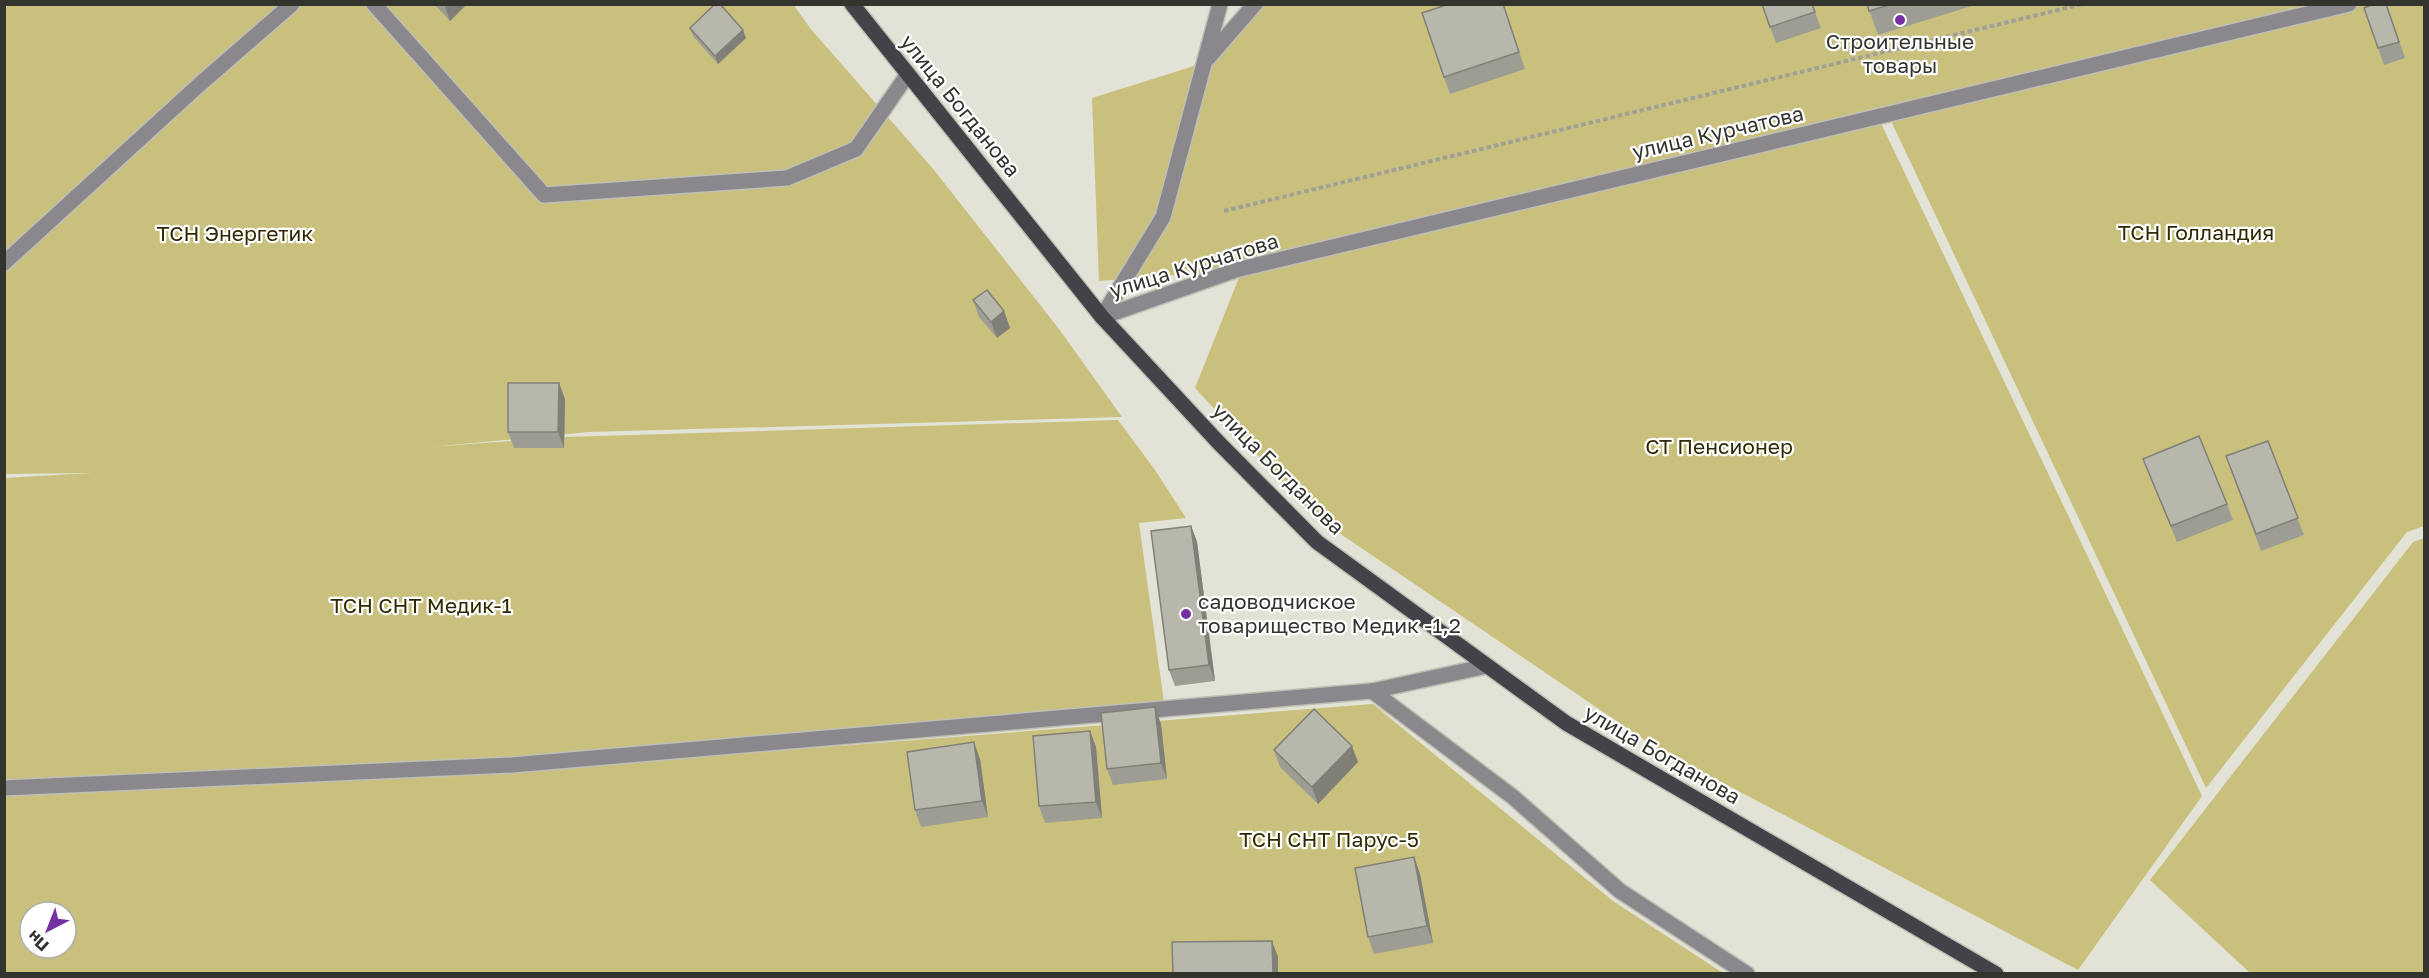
<svg xmlns="http://www.w3.org/2000/svg" width="2429" height="978" viewBox="0 0 2429 978" font-family="'Golos Text',sans-serif">
	<rect width="100%" height="100%" fill="#e3e2d6"/>
	<g fill="#cac07e" fill-rule="evenodd">
		<path d="M793,4l17,24 124,142 125,159 63,88 -533,15 -159,15 135,-10 553,-17 37,50 31,48 -47,5 25,179 -320,30 -453,34 -386,19 -1,-307 88,-5 -87,1v-469z"/>
		<path d="M1259,5h1165v521l-17,6 -201,256 -322,-682 -648,164 -137,11 -7,-183 118,-37z"/>
		<path d="M1877,115l325,681 -124,174 -423,-223 -341,-231 -119,-128 45,-113z"/>
		<path d="M2424,538v435h-174l-100,-93 263,-338z"/>
		<path d="M1373,704l240,197 110,72h-1718l-1,-179 517,-23zM30,912h36v36h-36z"/>
	</g>
	<g fill="none" stroke-linecap="round" stroke-linejoin="round">
		<g stroke="#c0bfb5" stroke-width="18">
			<g id="minor">
				<path d="M374,4l170,191 243,-17 69,-29 52,-75"/>
				<path d="M1208,58l47,-54"/>
				<path d="M4,263l196,-179 92,-80"/>
				<path d="M1102,317l134,-47 1113,-266"/>
				<path d="M1102,317l61,-100 57,-213"/>
				<path d="M1372,691l141,106 107,94 127,83"/>
				<path d="M4,788l508,-23 860,-74 115,-25"/>
			</g>
		</g>
		<g stroke="#c0bfb5" stroke-width="18">
			<path id="major" d="M852,4l250,313 116,125 99,100 249,181 430,251"/>
		</g>
		<path stroke="#a1a097" stroke-width="4" stroke-dasharray="4.5 3" stroke-linecap="butt" d="M1224,211l859,-207"/>
		<use href="#minor" stroke="#8a888d" stroke-width="15"/>
		<use href="#major" stroke="#454148" stroke-width="15"/>
	</g>
	<g fill="#9e9d93">
		<path d="M434,4h33l-17,17z"/>
		<path d="M1503,4l22,65 -75,25 -6,-17z"/>
		<path d="M1762,4h50l9,24 -45,15z"/>
		<path d="M1867,4h111l-100,31z"/>
		<path d="M2387,4l18,54 -21,7 -20,-57z"/>
		<path d="M690,28l56,10 -28,26 -25,-28z"/>
		<path d="M973,300l31,11 6,17 -13,10 -18,-21z"/>
		<path d="M559,383l6,16 -1,49h-50l-6,-16z"/>
		<path d="M2268,441l36,94 -43,16 -35,-95z"/>
		<path d="M2143,459l84,45 6,16 -56,22z"/>
		<path d="M1191,526l6,16 18,139 -40,5 -6,-16z"/>
		<path d="M1161,724l6,55 -54,6 -6,-16z"/>
		<path d="M1090,731l6,16 6,71 -57,5 -6,-17z"/>
		<path d="M1274,750l84,12 -40,42 -38,-37z"/>
		<path d="M980,759l8,58 -67,10 -6,-17z"/>
		<path d="M1414,857l6,17 13,69 -59,11 -6,-17z"/>
	</g>
	<g fill="#818078">
		<path d="M444,4h23l-17,17z"/>
		<path d="M743,30l3,8 -28,26 -3,-8z"/>
		<path d="M1004,311l6,17 -13,10 -6,-16z"/>
		<path d="M559,383l6,16 -1,49 -6,-16z"/>
		<path d="M1191,526l6,16 18,139 -6,-16z"/>
		<path d="M1155,707l6,17 6,55 -6,-16z"/>
		<path d="M1090,731l6,16 6,71 -6,-16z"/>
		<path d="M974,742l6,17 8,58 -6,-16z"/>
		<path d="M1352,746l6,16 -40,42 -6,-17z"/>
		<path d="M1414,857l6,17 13,69 -6,-17z"/>
		<path d="M1272,941l6,16v17h-5z"/>
	</g>
	<g fill="#b8b7ab" stroke="#818078" stroke-width="1.5">
		<path d="M715,4h5l23,26 -28,26 -25,-28z"/>
		<path d="M1449,4h54l16,48 -75,25 -22,-64z"/>
		<path d="M1762,4h50l3,8 -45,15z"/>
		<path d="M1867,4h25l-23,7z"/>
		<path d="M2374,4h12l13,38 -21,6 -14,-40z"/>
		<path d="M987,290l17,21 -13,11 -18,-22z"/>
		<path d="M508,383h51l-1,49h-50z"/>
		<path d="M2199,436l28,68 -56,22 -28,-67z"/>
		<path d="M2268,441l30,77 -42,16 -30,-78z"/>
		<path d="M1191,526l18,139 -40,5 -18,-139z"/>
		<path d="M1155,707l6,56 -54,6 -6,-56z"/>
		<path d="M1314,709l38,37 -40,41 -38,-37z"/>
		<path d="M1090,731l6,71 -57,4 -6,-70z"/>
		<path d="M974,742l8,59 -67,9 -8,-58z"/>
		<path d="M1414,857l13,69 -59,11 -13,-69z"/>
		<path d="M1272,941l1,33h-100l-1,-32z"/>
	</g>
	<g fill="#7530a4" stroke="#fff" stroke-width="2">
		<circle cx="1900" cy="20" r="6"/>
		<circle cx="1186" cy="614" r="6"/>
	</g>
	<g text-anchor="middle" stroke-width="4.5" stroke-linejoin="round" paint-order="stroke">
		<g font-size="21" fill="#34342f" stroke="#fff">
			<text x="1900" y="49">Строительные<tspan x="1900" dy="24">товары</tspan></text>
			<text x="1198" y="609" text-anchor="start">садоводчиское<tspan x="1198" dy="24">товарищество Медик -1,2</tspan></text>
		</g>
		<g font-size="21" fill="#34342f" stroke="#fff">
			<text transform="translate(960 106) rotate(51)" y="7">улица Богданова</text>
			<text transform="translate(1718 133) rotate(-13)" y="7">улица Курчатова</text>
			<text transform="translate(1194 266) rotate(-17)" y="7">улица Курчатова</text>
			<text transform="translate(1278 469) rotate(45)" y="7">улица Богданова</text>
			<text transform="translate(1662 755) rotate(30)" y="7">улица Богданова</text>
		</g>
		<g font-size="21" fill="#302900" stroke="#fff">
			<text x="2196" y="240">ТСН Голландия</text>
			<text x="235" y="241">ТСН Энергетик</text>
			<text x="1719" y="454">СТ Пенсионер</text>
			<text x="421" y="613">ТСН СНТ Медик-1</text>
			<text x="1329" y="847">ТСН СНТ Парус-5</text>
		</g>
	</g>
	<rect width="2429" height="978" fill="none" stroke="#34342f" stroke-width="12"/>
	<g transform="translate(48 930) rotate(222)"><circle r="28" fill="#ffffff" stroke="#aeaeac" stroke-width="1.5"/>
	<path d="M0-4.5L10 22L0 15L-10 22Z" fill="#7530a4"/>
	<text y="-9" font-size="16" font-weight="bold" text-anchor="middle" fill="#34342f">Пн</text>
	</g>
</svg>
